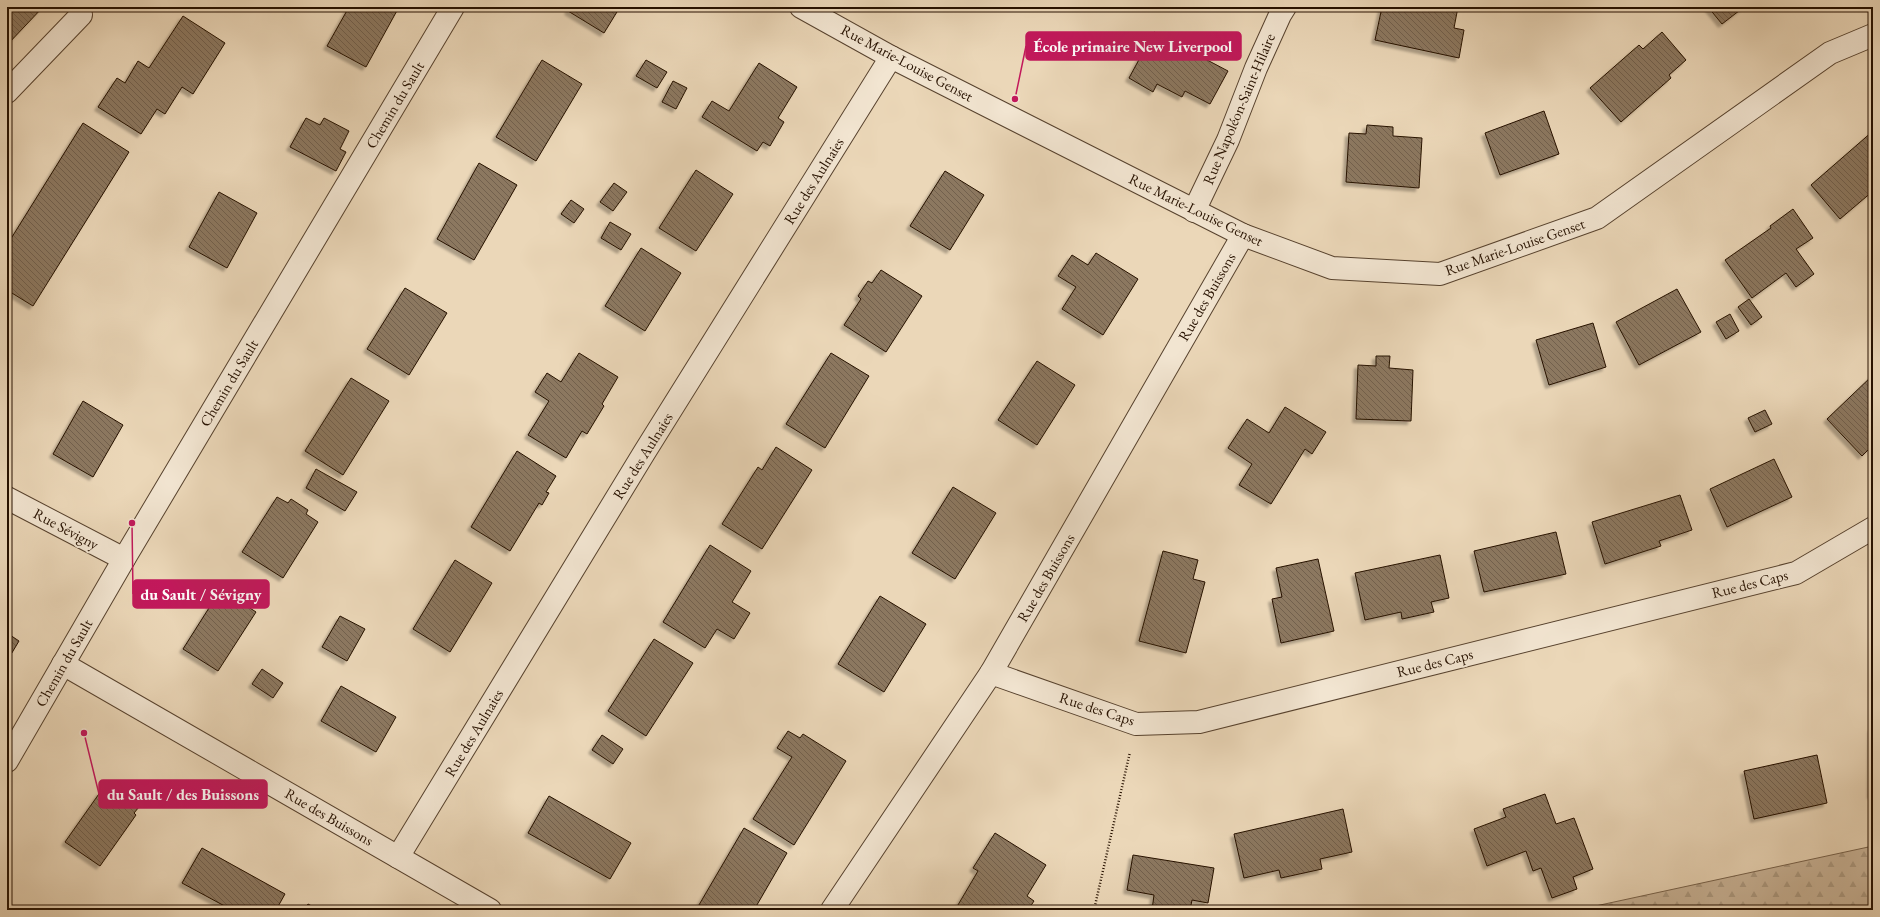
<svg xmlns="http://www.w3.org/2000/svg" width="1880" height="917" viewBox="0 0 1880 917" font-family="'EB Garamond',serif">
	<defs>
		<pattern id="forest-firs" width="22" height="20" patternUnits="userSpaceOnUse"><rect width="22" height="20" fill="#cab599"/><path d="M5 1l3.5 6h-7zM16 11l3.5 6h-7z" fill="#ad9b82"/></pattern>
		<pattern id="building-back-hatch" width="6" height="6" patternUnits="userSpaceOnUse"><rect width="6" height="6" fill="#8c7860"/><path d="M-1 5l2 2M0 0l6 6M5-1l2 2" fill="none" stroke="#72614d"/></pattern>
		<filter id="shadow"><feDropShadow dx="-3.5" dy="3.5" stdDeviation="1" flood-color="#0004"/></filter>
	</defs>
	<rect width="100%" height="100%" fill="#ebd7b8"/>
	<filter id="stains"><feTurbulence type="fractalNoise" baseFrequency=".005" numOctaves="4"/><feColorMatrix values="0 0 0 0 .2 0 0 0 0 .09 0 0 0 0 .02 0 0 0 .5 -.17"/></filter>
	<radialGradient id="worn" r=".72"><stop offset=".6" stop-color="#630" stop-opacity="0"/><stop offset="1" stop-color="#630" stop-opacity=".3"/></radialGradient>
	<path fill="url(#forest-firs)" stroke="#78634c" d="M1873,846v64h-296z"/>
	<g fill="url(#building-back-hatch)" stroke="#261100" filter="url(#shadow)">
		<path d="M7,7h36l-36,38z"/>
		<path d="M349,7h50l-33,60 -39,-21z"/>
		<path d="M570,7h50l-16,26 -36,-22z"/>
		<path d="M1382,7h76l-4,21 10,2 -5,28 -84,-18z"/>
		<path d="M1708,7h36l-22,17z"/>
		<path d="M183,16l42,27 -32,51 -11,-7 -17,27 -8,-5 -16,25 -43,-27 19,-29 8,5 13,-22 11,7z"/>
		<path d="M1154,32l74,39 -18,33 -25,-13 -3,6 -25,-13 -4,8 -24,-14z"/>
		<path d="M1662,32l24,28 -17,15 2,3 -50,44 -31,-34 49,-43 4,4z"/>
		<path d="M542,60l40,24 -46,77 -40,-24z"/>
		<path d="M646,60l21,12 -10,16 -21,-12z"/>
		<path d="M759,63l38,24 -19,31 6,4 -14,24 -7,-4 -6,9 -55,-34 10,-16 17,10z"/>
		<path d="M673,81l14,7 -11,21 -14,-7z"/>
		<path d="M1544,111l15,43 -59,21 -15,-42z"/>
		<path d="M306,118l14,7 4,-7 25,13 -9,18 6,3 -10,19 -46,-24z"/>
		<path d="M83,123l46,29 -96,154 -26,-16v-45z"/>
		<path d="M1367,125l26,2v9l29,2 -3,50 -73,-6 3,-49 17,1z"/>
		<path d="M1873,131v60l-33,28 -29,-34z"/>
		<path d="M479,163l38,22 -43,75 -37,-21z"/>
		<path d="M696,170l37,24 -37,57 -37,-23z"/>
		<path d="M945,171l39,24 -34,55 -40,-24z"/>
		<path d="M614,183l13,9 -14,19 -13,-9z"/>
		<path d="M219,192l38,21 -30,55 -38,-21z"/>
		<path d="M571,200l13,9 -10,14 -13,-9z"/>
		<path d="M1793,209l20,29 -17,11 18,25 -18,13 -10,-14 -34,25 -27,-38 46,-32 -1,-2z"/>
		<path d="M610,222l21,12 -10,16 -20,-12z"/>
		<path d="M641,248l40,25 -36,58 -40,-25z"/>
		<path d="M1096,253l42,26 -35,56 -41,-26 14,-22 -18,-11 14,-21 16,10z"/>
		<path d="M881,270l41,26 -36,56 -42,-27 17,-26 -3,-3 10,-15 4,2z"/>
		<path d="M405,288l42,25 -38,62 -42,-26z"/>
		<path d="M1677,289l24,43 -62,33 -23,-43z"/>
		<path d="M1749,299l13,18 -11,8 -13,-18z"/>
		<path d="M1730,314l9,17 -13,8 -10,-17z"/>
		<path d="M1593,323l13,44 -57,18 -13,-45z"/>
		<path d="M579,353l39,24 -16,27 2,2 -17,28 -5,-3 -16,27 -38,-23 21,-34 -14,-9 12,-19 14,9z"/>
		<path d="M831,353l38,23 -44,72 -39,-24z"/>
		<path d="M1376,356h14l-1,12 24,2 -2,51 -55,-2 2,-54 18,1z"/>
		<path d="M1037,361l38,24 -38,60 -39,-25z"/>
		<path d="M1873,375v70l-11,11 -35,-37z"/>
		<path d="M351,378l38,23 -46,74 -38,-24z"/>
		<path d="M83,401l40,24 -30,52 -40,-23z"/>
		<path d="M1285,407l41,25 -14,22 -7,-5 -34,55 -32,-19 13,-21 -24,-16 19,-29 22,14z"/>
		<path d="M1765,410l7,14 -17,8 -7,-14z"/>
		<path d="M776,447l36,23 -50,79 -40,-25 36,-57 4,3z"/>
		<path d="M517,451l39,25 -10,16 3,1 -7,12 -3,-2 -29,48 -39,-24z"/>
		<path d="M1774,459l18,38 -65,30 -17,-38z"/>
		<path d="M316,469l41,23 -12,19 -39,-23z"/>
		<path d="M953,487l43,26 -41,66 -43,-26z"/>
		<path d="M1680,495l12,35 -33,11 2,5 -56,18 -13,-42z"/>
		<path d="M277,497l11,6 3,-4 17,11 -2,4 12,8 -35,56 -41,-26z"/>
		<path d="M1556,532l10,42 -82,18 -10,-41z"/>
		<path d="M710,545l41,26 -19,31 18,11 -16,26 -17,-10 -12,19 -42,-26z"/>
		<path d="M1163,551l35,9 -5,19 12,3 -19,71 -47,-12z"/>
		<path d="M1440,555l9,43 -18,4 3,10 -32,7 -1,-7 -36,8 -10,-47z"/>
		<path d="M1318,559l16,72 -53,12 -9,-44 10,-2 -6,-29z"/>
		<path d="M455,560l37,23 -42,69 -37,-23z"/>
		<path d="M221,589l35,23 -38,59 -35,-22z"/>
		<path d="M880,596l46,28 -42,68 -46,-28z"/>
		<path d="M340,616l25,13 -18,32 -25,-14z"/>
		<path d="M7,633l12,8 -12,20z"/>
		<path d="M654,639l39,24 -47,73 -38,-25z"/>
		<path d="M262,669l21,14 -10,15 -21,-14z"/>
		<path d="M341,686l55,31 -20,35 -55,-31z"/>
		<path d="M1872,728h1v67h-2z"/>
		<path d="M788,731l12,7 3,-4 43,27 -52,84 -41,-26 39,-62 -15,-9z"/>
		<path d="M602,735l21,14 -10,15 -21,-14z"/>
		<path d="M1817,755l10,48 -73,16 -10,-48z"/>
		<path d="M115,789l24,18 -5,6 2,2 -36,51 -35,-24 36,-51 8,5z"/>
		<path d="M1545,794l11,30 18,-6 19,51 -20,8 4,12 -25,9 -11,-30 -8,3 -7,-20 -39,15 -13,-37 32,-12 -3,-8z"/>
		<path d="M549,796l82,47 -21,36 -82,-46z"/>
		<path d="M1343,809l9,43 -32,7 2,10 -41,9 -2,-8 -35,8 -10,-44z"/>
		<path d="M744,828l43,25 -33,57h-58z"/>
		<path d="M995,833l51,32 -19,31 7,5 -6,9h-73l23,-39 -5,-3z"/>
		<path d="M202,848l83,46 -9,16h-44l-50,-27z"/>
		<path d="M1133,855l81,13 -6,35 -16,-3 -2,10h-38l2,-15 -27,-5z"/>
		<path d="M308,904l11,6h-15z"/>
	</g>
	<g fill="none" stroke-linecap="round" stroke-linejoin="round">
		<g stroke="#57422e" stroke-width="24">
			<g id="minor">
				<path d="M801,7l90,50 352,178 89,33 108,6 157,-56 233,-165 43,-18"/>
				<path d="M7,92l74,-77"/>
				<path d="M1194,211l34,-71 28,-72 24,-53 5,-8"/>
				<path d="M7,498l117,61"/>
				<path d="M63,664l427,246"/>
				<path d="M991,673l145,51 63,-2 597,-149 77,-45"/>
				<path d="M398,857l246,-404 247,-396"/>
				<path d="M832,910l159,-237 252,-438"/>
			</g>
		</g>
		<g stroke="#57422e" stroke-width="24">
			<path id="tertiary" d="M7,761l117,-202 329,-552"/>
		</g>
		<path stroke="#261100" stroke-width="2.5" stroke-dasharray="1 2" stroke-linecap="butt" d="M1094,910l36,-158"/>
		<use href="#minor" stroke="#f2e5d1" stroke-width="22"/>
		<use href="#tertiary" stroke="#f2e5d1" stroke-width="22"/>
	</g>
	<g text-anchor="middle" stroke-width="4" stroke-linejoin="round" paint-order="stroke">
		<g font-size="15" fill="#261100" stroke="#f2e5d1">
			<text transform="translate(907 63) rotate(28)" y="5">Rue Marie-Louise Genset</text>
			<text transform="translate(395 105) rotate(-59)" y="5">Chemin du Sault</text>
			<text transform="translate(1239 109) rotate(-67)" y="5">Rue Napoléon-Saint-Hilaire</text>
			<text transform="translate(814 181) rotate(-58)" y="5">Rue des Aulnaies</text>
			<text transform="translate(1196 210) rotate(26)" y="5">Rue Marie-Louise Genset</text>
			<text transform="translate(1515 247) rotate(-19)" y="5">Rue Marie-Louise Genset</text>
			<text transform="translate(1207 297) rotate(-60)" y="5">Rue des Buissons</text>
			<text transform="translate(229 383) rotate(-59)" y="5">Chemin du Sault</text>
			<text transform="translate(643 456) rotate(-58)" y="5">Rue des Aulnaies</text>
			<text transform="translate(66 529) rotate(28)" y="5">Rue Sévigny</text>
			<text transform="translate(1046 578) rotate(-60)" y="5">Rue des Buissons</text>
			<text transform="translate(1750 584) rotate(-14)" y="5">Rue des Caps</text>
			<text transform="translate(64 663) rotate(-60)" y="5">Chemin du Sault</text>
			<text transform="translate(1435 663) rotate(-14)" y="5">Rue des Caps</text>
			<text transform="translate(1097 709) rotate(18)" y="5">Rue des Caps</text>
			<text transform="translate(474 733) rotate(-59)" y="5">Rue des Aulnaies</text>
			<text transform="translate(329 817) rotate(30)" y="5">Rue des Buissons</text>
		</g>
	</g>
	<path fill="none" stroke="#c2185b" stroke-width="1.5" d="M1015 99L1026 46M132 523L133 594M84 733L99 794"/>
	<g fill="#c2185b" stroke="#f2e5d1" stroke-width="1.5">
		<circle cx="1015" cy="99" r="4"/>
		<circle cx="132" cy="523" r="4"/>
		<circle cx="84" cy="733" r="4"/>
	</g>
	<g fill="#c2185b" stroke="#c2185b" stroke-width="1.5">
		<rect x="1026" y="32" width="215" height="28" rx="4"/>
		<rect x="133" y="580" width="136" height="28" rx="4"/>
		<rect x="99" y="780" width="168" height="28" rx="4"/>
	</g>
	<g font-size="16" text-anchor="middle" font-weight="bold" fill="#fff">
		<text x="1133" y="52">École primaire New Liverpool</text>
		<text x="201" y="600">du Sault / Sévigny</text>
		<text x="183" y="800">du Sault / des Buissons</text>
	</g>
	<rect width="1880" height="917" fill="none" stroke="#ebd7b8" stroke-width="24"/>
	<rect x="8" y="8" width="1864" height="901" fill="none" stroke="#261100" stroke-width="2"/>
	<rect x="12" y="12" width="1856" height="893" fill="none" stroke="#261100"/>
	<rect width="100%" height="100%" filter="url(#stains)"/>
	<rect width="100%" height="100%" fill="url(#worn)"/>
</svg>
